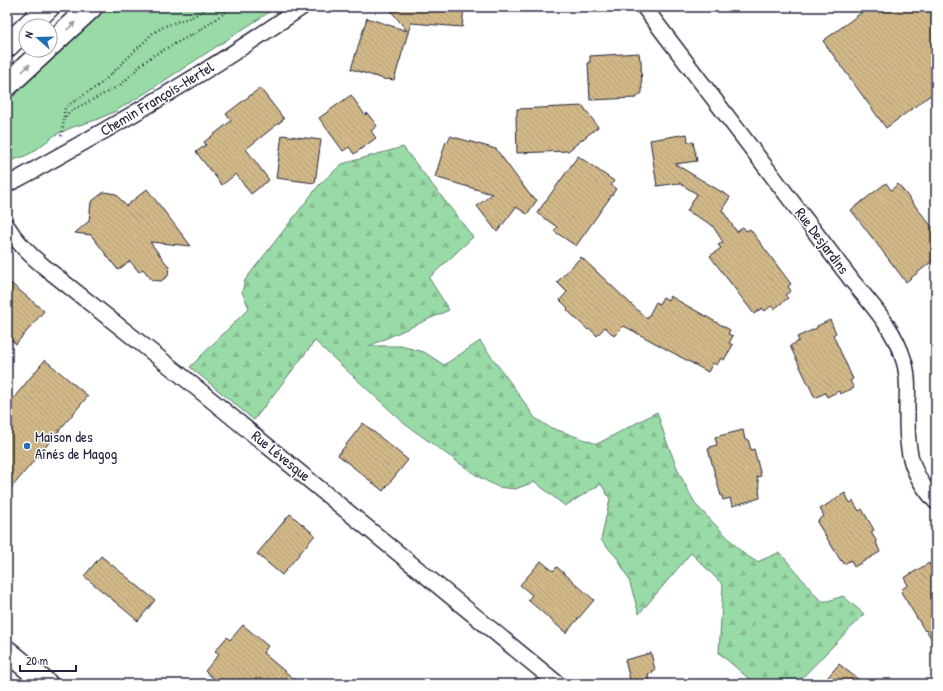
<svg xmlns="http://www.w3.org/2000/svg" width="943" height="691" viewBox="0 0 943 691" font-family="'Patrick Hand',sans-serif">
	<defs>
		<pattern id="forest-firs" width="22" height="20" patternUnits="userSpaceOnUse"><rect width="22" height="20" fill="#99dba6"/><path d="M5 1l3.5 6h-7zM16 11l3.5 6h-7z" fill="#84bc90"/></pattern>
		<pattern id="building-back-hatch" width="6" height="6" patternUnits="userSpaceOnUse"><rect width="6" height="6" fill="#d1b888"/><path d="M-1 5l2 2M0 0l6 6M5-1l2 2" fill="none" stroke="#b39e76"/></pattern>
	</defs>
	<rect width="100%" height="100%" fill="#fff"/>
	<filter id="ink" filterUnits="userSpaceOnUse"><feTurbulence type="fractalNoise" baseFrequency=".025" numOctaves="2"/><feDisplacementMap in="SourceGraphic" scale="8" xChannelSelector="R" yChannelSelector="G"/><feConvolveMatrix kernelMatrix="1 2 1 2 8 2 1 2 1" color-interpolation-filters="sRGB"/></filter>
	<g filter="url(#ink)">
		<path fill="url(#forest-firs)" stroke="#5e7e70" d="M403,147l70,90 -44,41 20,32 -80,36h32l23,6 20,13 36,-24 35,48 20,29 14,9 48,17 60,-32 9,28 14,35 16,30 48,49 13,8 21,-9 4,2 35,42 5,4h6l15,-5 21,18 -64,66 4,4h-49l-36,-31 4,-68 -32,-32 -52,61 -10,-34 -11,-21 -17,-19 9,-41 -9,-15 -36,22 -30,-24 -20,7 -17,-2 -19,-10 -73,-52 -91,-84 -61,79 -64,-53 59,-59 -7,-16 3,-12 74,-95 23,-21z"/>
		<path fill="#99dba6" stroke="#5e7e70" d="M108,7h169l-130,85 -33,20 -18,8 -23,7 -18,8 -22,17 -8,4 -18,6v-60z"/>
		<g fill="url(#building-back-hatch)" stroke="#22223b">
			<path d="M388,7h76l-2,20 -51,-4 -17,57 -6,-1 -1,1 -36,-11 16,-51 40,13z"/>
			<path d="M869,7h67v84l-50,37 -63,-87z"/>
			<path d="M639,53l1,7h1l1,33 -6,5 -46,2 -2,-38h2v-6z"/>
			<path d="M260,88l24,31 -38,30 23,31 -18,14 -15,-20 -14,11 -26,-33 10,-7 -2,-3 27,-21 -5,-7z"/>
			<path d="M351,95l14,20 2,-2 10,13 -6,5 5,7 -22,16 -5,-7 -6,4 -24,-33z"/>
			<path d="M583,106l15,21 -30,24 -51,2 -1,-37h1v-7z"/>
			<path d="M687,134l1,8h5l4,19 -22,3 55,33 -8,13 15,22 6,-5 3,4 4,-2 41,55 -3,2 3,5 -6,4 3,3 -14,11 -3,-3 -6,5 -3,-3 -8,6 -44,-58 11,-8 -3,-3 5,-3 -11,-17 -25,-14 10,-17 -18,-11 -22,3 -7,-46z"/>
			<path d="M282,135l39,5 -6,43 -39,-5z"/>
			<path d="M450,136l46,13 34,46 7,5 -10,14 -11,-7 -19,25 -20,-26 15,-12 -57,-17 11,-36 2,1z"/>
			<path d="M578,156l36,25 -3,4 5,4 -40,57 -22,-15 3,-4 -20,-14z"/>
			<path d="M886,183l5,7 7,-6 38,48v26l-30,24 -55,-72z"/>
			<path d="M147,189l44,57 -41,-4 19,25 -1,9 -7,5 -9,-1 -9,-11 -4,3 -9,-11 -12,9 -27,-35 -16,-2 14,-12 2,-19 13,-10 12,2 10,12z"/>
			<path d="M581,257l66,62 9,-17 3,2 4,-7 5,3 2,-4 60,34 -2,4 5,2 -4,7 4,2 -9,15 -3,-2 -4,7 -4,-2 -5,9 -84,-46 -10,10 -9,-9 -8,9 -7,-7 -2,1 -21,-20 1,-2 -8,-8 7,-8 -10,-10z"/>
			<path d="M7,280l37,31 -28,33 -9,-8z"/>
			<path d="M830,320l6,13 -3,2 20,44 -3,2 4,7 -14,6 -1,-3 -12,6 -2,-4 -10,5 -25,-52 9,-5 -2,-4 20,-9v-2z"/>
			<path d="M45,360l43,36 -81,97v-87z"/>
			<path d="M363,423l45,37 -25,31 -45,-36z"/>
			<path d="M743,430l2,10 3,-1 3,11 3,-1 7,27 -4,1 3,11h-1l1,10 -28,8 -2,-8 -7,2 -1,-4h-1l-13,-47h2v-2l7,-2 -2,-8z"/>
			<path d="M845,493l5,10 3,-2 6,10 3,-2 12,21 -3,2 6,10h-1l4,10 -26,15 -3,-7 -7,4 -2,-4 -1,1 -24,-39 2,-1 -1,-1 6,-4 -4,-7z"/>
			<path d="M290,514l25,21 -33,40 -25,-21z"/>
			<path d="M101,556l54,44 -17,21 -54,-45z"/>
			<path d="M541,561l12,10 4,-4 37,33 -28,33 -38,-33 4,-5 -12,-10z"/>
			<path d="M929,563l7,14v69l-10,-16 -1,1 -24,-39 2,-1 -1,-2 6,-4 -4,-7z"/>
			<path d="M243,625l25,21 -5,7 37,31h-80l-15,-13 14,-17 -4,-3 12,-14 3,3z"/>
			<path d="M651,653l4,17 -3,1 1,2 -5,1 2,10h-19l-6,-24z"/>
			<path d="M839,664l25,20h-42z"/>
		</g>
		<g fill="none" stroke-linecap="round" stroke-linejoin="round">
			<g stroke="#22223b" stroke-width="18">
				<g id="street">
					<path d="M644,7l209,275c20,24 42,48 51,79 4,13 4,28 3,42 0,42 -1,66 29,99"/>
					<path d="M7,184l11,-5c56,-31 112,-62 167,-96 40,-24 79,-50 117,-76"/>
					<path d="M7,226c10,17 25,31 40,43l135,107 376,308"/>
				</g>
			</g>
			<g stroke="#22223b" stroke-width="24">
				<path id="secondary" d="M7,651l40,33"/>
			</g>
			<g stroke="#22223b" stroke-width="25">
				<g id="primary">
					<path d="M28,26l20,-19"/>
					<path d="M50,45l41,-38"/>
					<path d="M7,46l19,-18"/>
					<path d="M7,85l38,-35"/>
				</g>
			</g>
			<g stroke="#22223b" stroke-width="2.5" stroke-dasharray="1 3" stroke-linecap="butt">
				<path d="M64,117v-7l3,-4 35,-23 51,-50 12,-7 29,-10 9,-5 4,-4"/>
				<path d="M61,136c4,-10 -1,-14 8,-24l50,-26 9,-8 15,-15 11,-8 43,-23 36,-25"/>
			</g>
			<use href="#street" stroke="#fff" stroke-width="15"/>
			<use href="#secondary" stroke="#fff" stroke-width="21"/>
			<use href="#primary" stroke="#fff" stroke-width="22"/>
		</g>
		<defs><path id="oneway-solid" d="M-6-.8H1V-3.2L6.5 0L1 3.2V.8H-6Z"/></defs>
		<g fill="#9c9ca7">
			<use href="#oneway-solid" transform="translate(71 26) rotate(-43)"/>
			<use href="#oneway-solid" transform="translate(26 68) rotate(-43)"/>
		</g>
	</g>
	<circle fill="#1f6fb2" stroke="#fff" stroke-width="1.5" cx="27" cy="446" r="4"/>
	<g text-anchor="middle" stroke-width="3" stroke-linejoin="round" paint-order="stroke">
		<g font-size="15" fill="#22223b" stroke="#fff">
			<text transform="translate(157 99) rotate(-31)" y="5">Chemin François-Hertel</text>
			<text transform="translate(822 241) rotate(53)" y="5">Rue Desjardins</text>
			<text transform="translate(281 456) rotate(39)" y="5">Rue Lévesque</text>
		</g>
		<g font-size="15" fill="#22223b" stroke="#fff" text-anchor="start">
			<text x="35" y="442">Maison des<tspan x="35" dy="17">Aînés de Magog</tspan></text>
		</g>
	</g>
	<rect width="943" height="691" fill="none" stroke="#fff" stroke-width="24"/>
	<rect x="12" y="12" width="919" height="667" fill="none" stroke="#22223b" stroke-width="1.5" filter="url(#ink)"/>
	<g transform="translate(38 38) rotate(290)"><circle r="19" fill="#ffffff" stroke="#a7a7b1"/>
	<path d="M0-3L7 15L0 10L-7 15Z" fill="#1f6fb2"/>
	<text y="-6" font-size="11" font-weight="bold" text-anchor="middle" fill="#22223b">N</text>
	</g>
	<path d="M20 665v6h56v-6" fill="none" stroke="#22223b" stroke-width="2"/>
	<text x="26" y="665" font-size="12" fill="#22223b" stroke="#ffffff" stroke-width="3" paint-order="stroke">20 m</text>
</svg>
